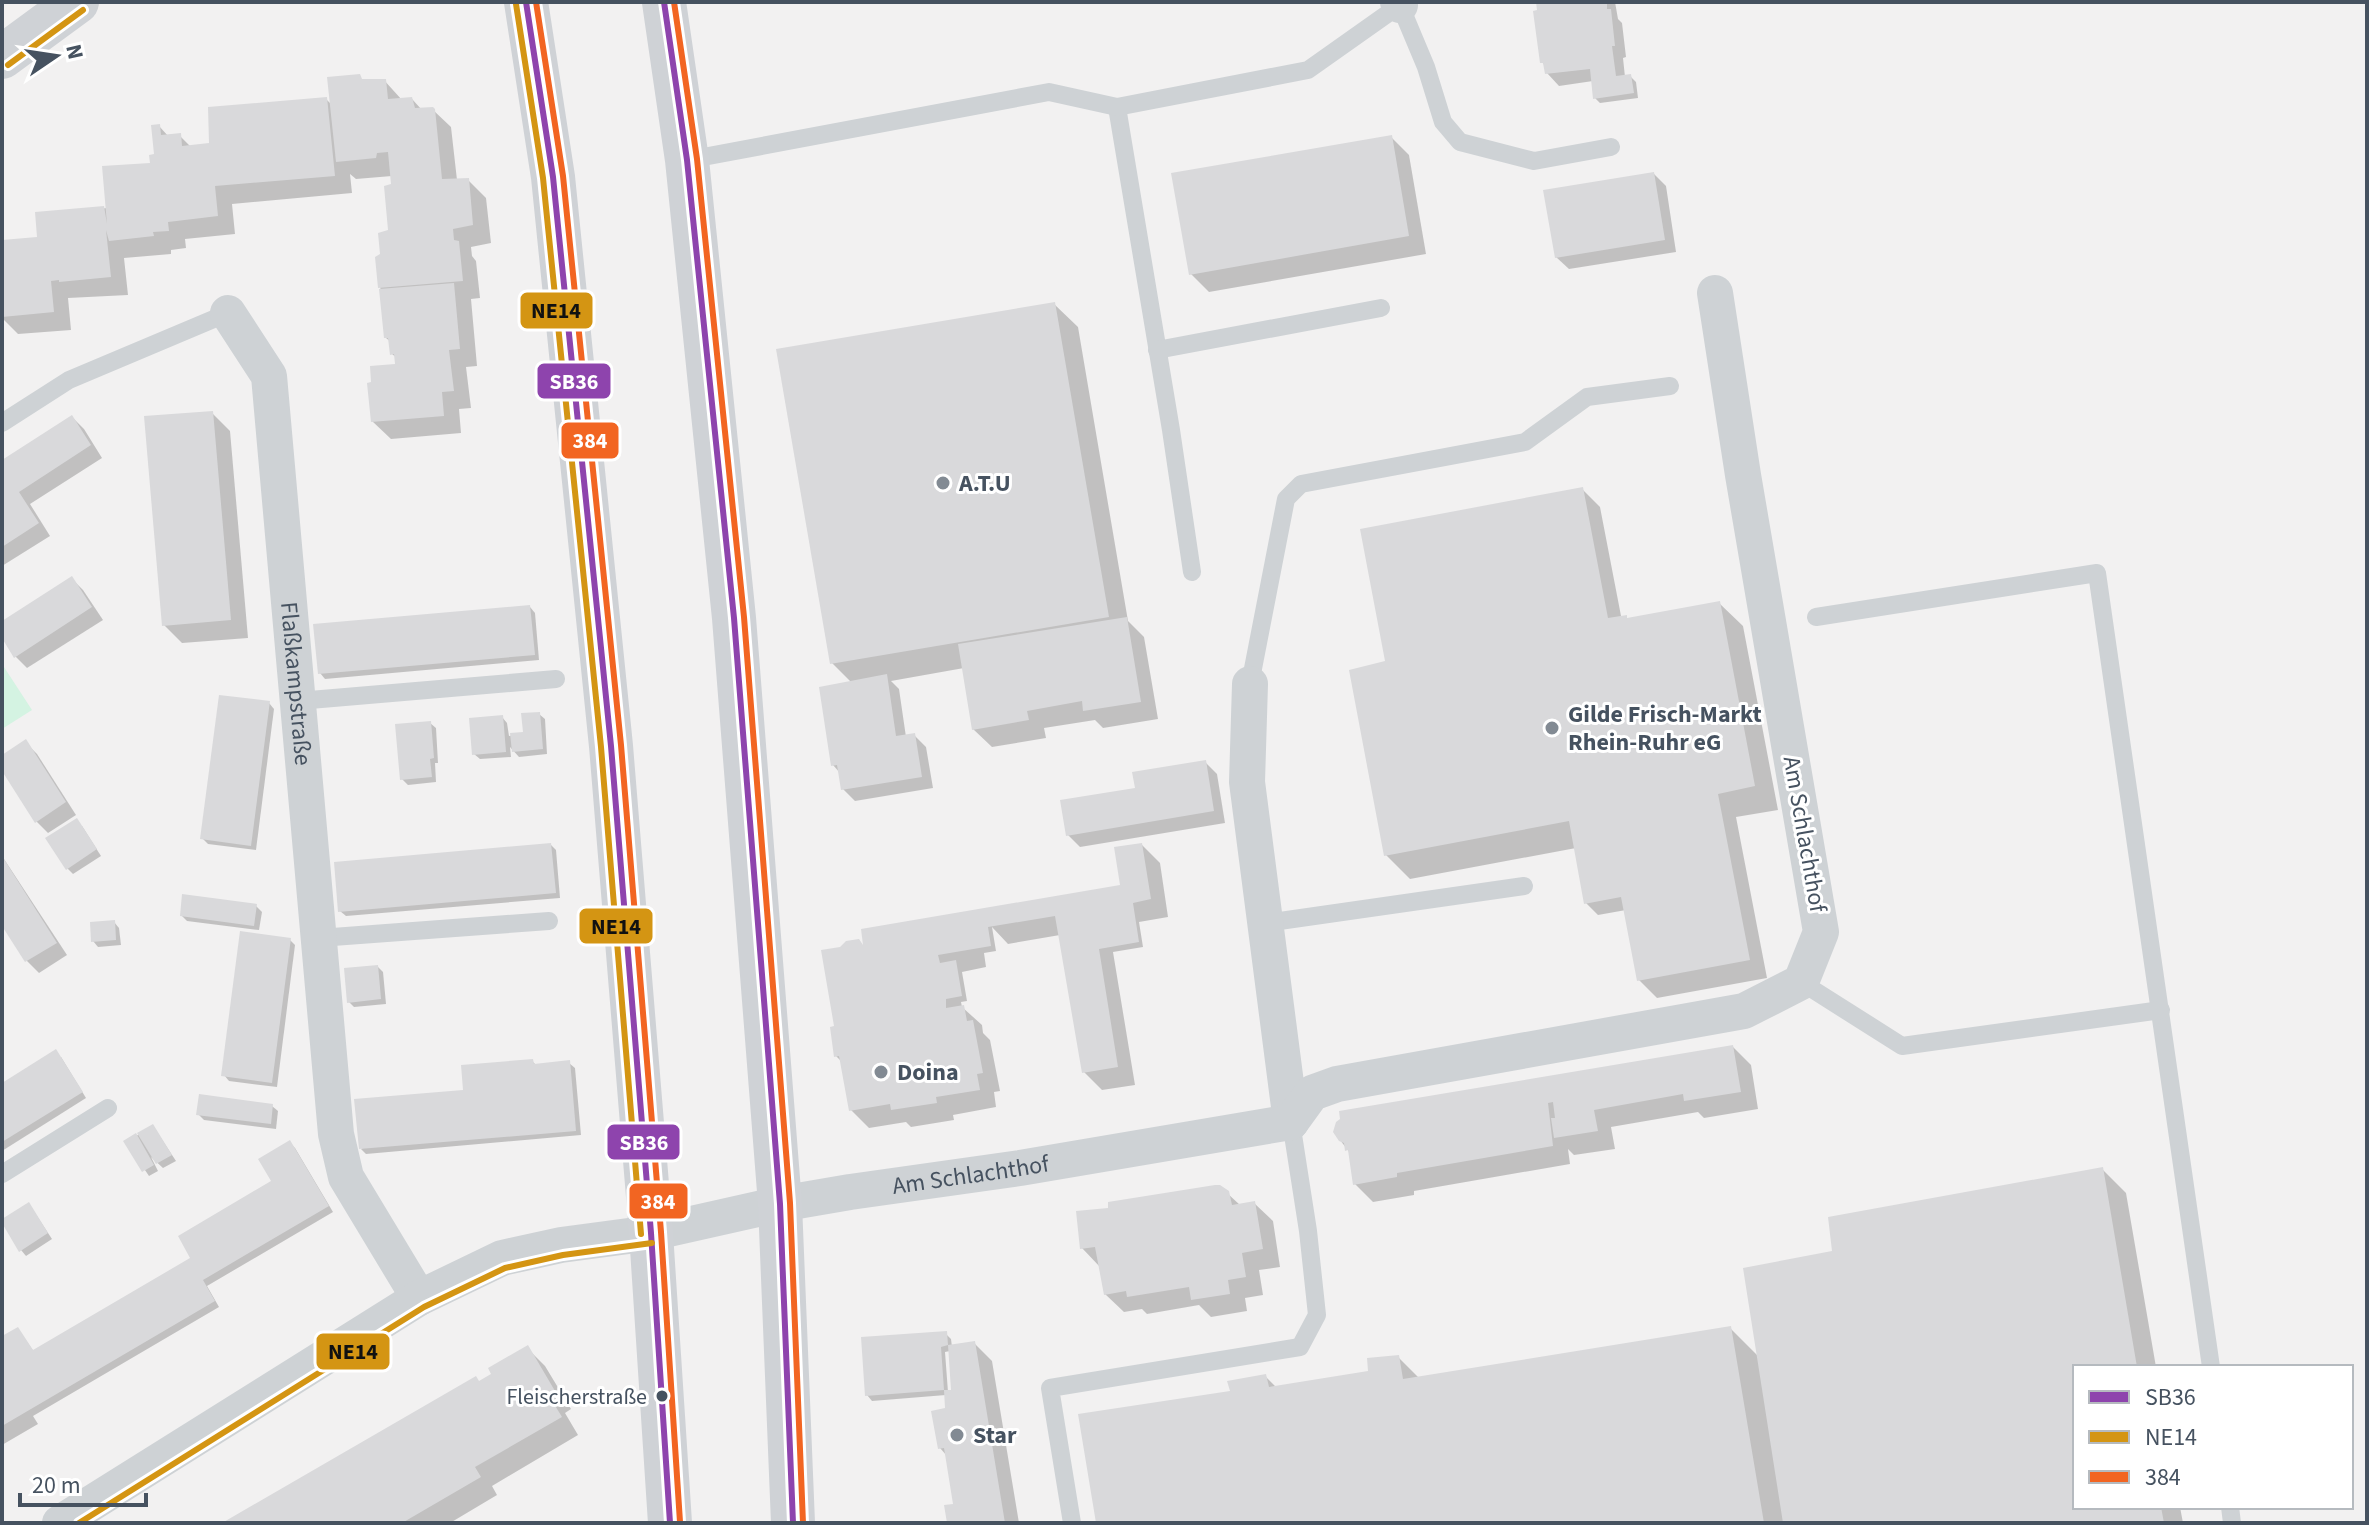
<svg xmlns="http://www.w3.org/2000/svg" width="2369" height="1525" viewBox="0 0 2369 1525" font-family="'Source Sans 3',sans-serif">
	<rect width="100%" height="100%" fill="#f2f1f1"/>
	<path fill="#d4f3e2" d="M2,664l30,46 -30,19z"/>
	<g fill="#0003" fill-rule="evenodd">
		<path d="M1538,2h77l3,17 4,4 4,34 -3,1 2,19 5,-1 6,6 2,16 -38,5 -5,-5 -2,-17 -34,5 -12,-13 -1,-6 -4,-5z"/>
		<path d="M383,79l19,21 10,-1 10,11 10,-1 19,18 6,53h11l18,18 5,45 -20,4 1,9 4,5 4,37 -9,1 6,67 -11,1 5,41 -12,1 2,24 -70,6 -19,-18 25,-55v-8l-5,-4 -1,-12 -5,-4 -9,-80 6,-3 7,-23 2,-56 -36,3 -6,-5 2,19 -120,11 3,30 -50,5 1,9 -15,2v4l-47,4 4,37 -60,3 3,32 -53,4 -16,-16v-76l37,-3 -2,-25 71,-6 44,-43 4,-9 3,-30 10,11 11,-1 11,11 20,-2 115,-46 6,6 32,-24z"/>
		<path d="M1391,137l18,18 17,99 -217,38 -18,-18z"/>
		<path d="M1654,174l12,12 10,66 -107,17 -13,-12z"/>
		<path d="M1054,304l24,23 50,294 16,16 14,82 -55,9 -8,-8 -51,8 2,10 -54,9 -19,-18 -9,-61 -73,13 8,8 7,48 8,-2 12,12 7,41 -78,13 -12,-12 -3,-16 -7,-8 19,-82 -20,-20z"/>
		<path d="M212,413l18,18 18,207 -66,5 -18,-18z"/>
		<path d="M72,417l12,12 18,29 -72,46 20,32 -48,30v-103z"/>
		<path d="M1582,489l18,18 22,114 97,-18 24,23 35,184 -42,7 31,161 -110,20 -18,-18 -13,-70 -28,5 -12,-12 -10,-55 -166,31 -24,-24 2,-190z"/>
		<path d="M71,578l12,12 20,30 -76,48 -12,-12 -13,-22v-11z"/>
		<path d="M530,607l5,6 4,47 -214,19 -5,-6z"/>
		<path d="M269,703l5,6 -18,141 -48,-6 -5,-5z"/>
		<path d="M539,714l6,5 2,35 -28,3 -9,-10 1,10 -31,2 -6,-5 28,-37 5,6 2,13 16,-2z"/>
		<path d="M430,723l6,5 2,35h-3l1,19 -28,3 -6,-6z"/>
		<path d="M25,742l12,12 39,61 -28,18 -12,-12 -34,-53v-11z"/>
		<path d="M1205,762l12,12 8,49 -145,24 -12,-12 70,-45z"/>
		<path d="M82,826l19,30 -28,18 -6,-6z"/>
		<path d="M551,845l5,5 4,48 -214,18 -6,-5z"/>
		<path d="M1142,845l18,18 8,54 -29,5 4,25 -30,5 22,133 -33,5 -18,-18 -24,-137 -52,9 -16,-17 4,24 -12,2 2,14 -24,5 5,29 -6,1 1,5 20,18 1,8 7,7 10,51 -6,1 2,15 -43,8 1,5 -43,7 -5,-5 -37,6 -18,-18 -9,-48 -6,-6 1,-28 28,-80 257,-62z"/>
		<path d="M2,856l65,99 -28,18 -12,-12 -25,-39z"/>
		<path d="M256,906l6,6 -3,18 -72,-9 -5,-5z"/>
		<path d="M114,922l5,6 2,17 -23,2 -5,-6z"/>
		<path d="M290,940l5,5 -18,142 -48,-6 -5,-6z"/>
		<path d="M378,967l5,5 3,32 -32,3 -5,-5z"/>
		<path d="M1733,1047l18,18 7,44 -54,9 -6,-6 -87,15 4,22 -41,6 -6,-6 2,15 -156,27v4l-41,7 -18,-18 -5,-31 -10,-13z"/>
		<path d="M61,1057l25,41 -84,53v-66z"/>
		<path d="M532,1061l4,4 33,-2 6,5 6,67 -215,19 -5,-5 104,-58z"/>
		<path d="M272,1106l6,5 -2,18 -72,-9 -6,-6z"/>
		<path d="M153,1126l23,35 -13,7 -12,-11 7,14 -9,5 -23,-34z"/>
		<path d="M290,1143l5,5 38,64 -126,74 12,21 -186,109 5,8 -36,21v-106l16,-10 16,23 158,-93 82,-77z"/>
		<path d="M2102,1169l24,24 30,174h-81v140h105l3,16h-1085l134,-131 33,-16 12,12 93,-15 28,-16 22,22 310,-51 28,28 76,-104z"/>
		<path d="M1227,1193l13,12 14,-2 19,18 7,46 -21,3 4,25 -18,3 2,13 -36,6 -12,-12 -52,9 -5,-5 -18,3 -19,-18 -5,-27 -18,-19z"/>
		<path d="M29,1204l23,35 -26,17 -5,-6z"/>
		<path d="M946,1334l5,5 1,8 22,-4 18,18 27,162h-70l7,-17 -9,-50 -7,-8 7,-38 -1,-15 -74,6 -5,-6zM950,1351l3,41h-5l-3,-40z"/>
		<path d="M527,1348l18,18 26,43 -6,4 13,22 -86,51 5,9 -47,28h-224l254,-140z"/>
	</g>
	<g fill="#d9d9db">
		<path d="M1536,2h71v7h4l4,37h-3l4,30 15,-2 3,19 -41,6 -3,-30 -45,5 -2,-11h-3l-7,-52 4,-1z"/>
		<path d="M360,74l2,5h24l2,20 24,-2 3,11 18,-1 2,2 7,70 27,-1 4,47 -20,4 1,11 5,1 4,40 -85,7 -3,-31 5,-3 -2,-21 10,-3 -4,-44 7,-2 -3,-32 -11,1 -1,5 -40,4 -9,-85z"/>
		<path d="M327,97l8,79 -120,10 3,30 -50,6 1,9 -16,1 1,4 -45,5 -3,-11 5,47 -52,5v-2l-8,1 3,31 -52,5v-77l35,-3 -2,-25 69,-6 3,18 -5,-58 48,-3 -1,-8 5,-1 -3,-29 9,-1 1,11 20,-2 1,13 27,-3 -1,-36z"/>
		<path d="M1392,135l17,101 -220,39 -18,-102z"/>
		<path d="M1654,172l11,68 -110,18 -12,-68z"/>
		<path d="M454,283l6,66 -11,1 5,41 -12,1 2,24 -73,6 -4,-39 4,-1 -1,-16 25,-2 -1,-10 -4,1 -2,-17h-4l-5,-49z"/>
		<path d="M1055,302l54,315 -279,47 -54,-315z"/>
		<path d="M213,411l18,209 -69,6 -18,-210z"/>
		<path d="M72,415l19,30 -72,47 20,31 -37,24v-87z"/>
		<path d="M1583,487l25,131 19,-3v3l93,-17 35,185 -37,8 32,166 -113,21 -16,-84 -37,7 -15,-83 -185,35 -35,-186 36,-9 -25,-132z"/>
		<path d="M72,576l20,31 -78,51 -12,-20v-17z"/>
		<path d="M530,605l5,50 -217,19 -5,-50z"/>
		<path d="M1127,617l14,85 -58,9 -1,-10 -55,10 2,9 -57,10 -14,-86z"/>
		<path d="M887,674l9,62 19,-3 7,44 -81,13 -4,-25 -6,1 -12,-79z"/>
		<path d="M219,695l51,6 -19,145 -51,-7z"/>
		<path d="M540,712l3,37 -31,3 -2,-19 13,-1 -2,-19z"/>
		<path d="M503,715l3,37 -34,3 -3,-37z"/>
		<path d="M431,721l3,37 -4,1 2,18 -32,3 -5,-56z"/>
		<path d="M26,739l40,63 -31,21 -33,-52v-16z"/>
		<path d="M1206,760l8,51 -148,25 -6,-36 75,-12 -3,-16z"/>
		<path d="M77,818l20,31 -31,21 -21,-32z"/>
		<path d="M551,843l5,50 -218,19 -4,-50z"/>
		<path d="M1142,843l9,56 -18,4 6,39 -40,7 19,118 -36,6 -27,-157 -67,11 3,19 -53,9 2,8 16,-3 6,36 -16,3v9l18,-3 3,16 6,-1 10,53 -6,1 3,16 -44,7 1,6 -46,7 -1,-6 -41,7 -10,-55 -5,1 -4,-30 4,-1 -13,-76 19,-3 6,-6 13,-2 4,6 -2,-16 259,-44 -6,-38z"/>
		<path d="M2,856l55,87 -32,19 -23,-36z"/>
		<path d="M182,894l75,10 -3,22 -74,-10z"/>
		<path d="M115,920l1,20 -25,2 -1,-20z"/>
		<path d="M240,931l51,7 -19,145 -51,-7z"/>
		<path d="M378,965l3,34 -34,4 -3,-35z"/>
		<path d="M1733,1045l8,47 -57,9 -1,-7 -89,16 4,21 -44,7 -3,-20h4l-2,-16 -5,1 5,43 -156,27v4l-44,8 -5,-35 -3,1 -1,-8 -5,-2 -6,-9 3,-10 4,-3 -1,-8z"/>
		<path d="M56,1049l27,43 -81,50v-59z"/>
		<path d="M533,1059l1,5 36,-4 6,71 -217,18 -5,-50 109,-9 -2,-25z"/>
		<path d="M199,1094l74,10 -2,20 -75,-9z"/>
		<path d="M153,1124l19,31 -16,9 -19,-31z"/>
		<path d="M136,1133l18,32 -12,7 -19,-31z"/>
		<path d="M290,1140l39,66 -126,74 12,21 -213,125v-90l16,-9 15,23 157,-92 -12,-22 93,-55 -13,-22z"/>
		<path d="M2103,1167l34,200h-62v140h86l3,16h-381l-40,-255 89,-17 -4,-34z"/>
		<path d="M1215,1185h5l9,6 3,14 23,-4 8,48 -21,4 4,24 -18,3 2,14 -39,6 -2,-13 -62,10 -1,-6 -22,4 -9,-48 -15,2 -4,-38 32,-3v-6z"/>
		<path d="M29,1202l19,31 -29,19 -17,-29v-4z"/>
		<path d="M1731,1326l33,197h-668l-18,-109 152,-23 -3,-10 39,-7 3,13 99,-16 -1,-13 32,-3 4,24z"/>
		<path d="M947,1331l1,14 27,-4 30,182h-58l-3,-18 9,-1 -9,-56 -6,1 -7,-38 14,-3 -1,-18h7l-3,-45 -7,2 3,43 -79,6 -4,-59z"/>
		<path d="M528,1345l27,46 -7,3 14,23 -87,50 6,10 -79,46h-180l254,-147 3,5 12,-7 -3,-6z"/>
	</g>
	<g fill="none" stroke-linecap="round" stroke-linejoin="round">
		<g stroke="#ced2d5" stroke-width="18">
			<path d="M1117,107l54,323 21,142"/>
			<path d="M687,160l362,-68 68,15 191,-37 92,-65 26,62 17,55 17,20 74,19 77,-14"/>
			<path d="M1157,350l224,-42"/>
			<path d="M2,423l67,-43 159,-67"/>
			<path d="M1816,617l281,-44 114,794"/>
			<path d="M1250,684l36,-185 15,-15 224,-42 62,-45 83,-11"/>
			<path d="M298,701l258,-22"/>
			<path d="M1266,923l258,-37"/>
			<path d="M319,938l230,-17"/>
			<path d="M1801,982l101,64 259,-36"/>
			<path d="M2,1174l106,-66"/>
			<path d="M2230,1507l2,16"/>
			<path d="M1072,1523l-22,-135 250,-41 17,-32 -9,-84 -17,-109"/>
		</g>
		<g stroke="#ced2d5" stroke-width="36">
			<path d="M1398,2l2,3"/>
			<path id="s1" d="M228,313l41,63 67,758 10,43 73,121"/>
			<path d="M1250,684l-3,98 44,340"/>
			<path id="s2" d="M60,1523l359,-225 83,-40 59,-13 90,-12 129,-29 70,-12 170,-24 271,-46 21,-29 25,-9 407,-73 57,-29 20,-50 -78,-457 -28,-182"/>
		</g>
		<g stroke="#cfd2d6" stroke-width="44">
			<path d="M526,2l27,175 58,569 40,487 19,290"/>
			<path d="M664,2l23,158 47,458 46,586 13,319"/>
			<path d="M2,57l75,-55"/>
		</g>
		<g stroke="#fff" stroke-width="12">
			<g id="bus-1">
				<path d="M526,2l27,175 58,569 40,487 19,290"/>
				<path d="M664,2l23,158 47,458 46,586 13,319"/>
			</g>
		</g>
		<g stroke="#fff" stroke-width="12">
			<g id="bus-2">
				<path d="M516,4l27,174 58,569 40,487"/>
				<path d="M8,65l75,-55"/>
				<path d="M79,1523l345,-216 81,-39 58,-13 89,-12"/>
			</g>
		</g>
		<g stroke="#fff" stroke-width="12">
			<g id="bus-3">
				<path d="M536,2l27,174 58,569 40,487 19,290"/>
				<path d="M674,2l23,157 47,458 46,586 13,320"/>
			</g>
		</g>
		<use href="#bus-1" stroke="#8e44ad" stroke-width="6"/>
		<use href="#bus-2" stroke="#d49513" stroke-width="6"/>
		<use href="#bus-3" stroke="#f26522" stroke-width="6"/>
	</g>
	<g fill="#828a93" stroke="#fff" stroke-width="3">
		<circle cx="943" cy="483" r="8"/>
		<circle cx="1552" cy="728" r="8"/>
		<circle cx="881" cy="1072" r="8"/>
		<circle cx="957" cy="1435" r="8"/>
	</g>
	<circle fill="#465260" stroke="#fff" stroke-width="3" cx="662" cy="1396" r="7"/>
	<g text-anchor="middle" stroke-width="6" stroke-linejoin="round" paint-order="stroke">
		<g font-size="22" fill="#465260" stroke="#fff" text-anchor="end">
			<text x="647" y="1404">Fleischerstraße</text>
		</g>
		<g font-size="24" font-weight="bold" fill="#465260" stroke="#fff" text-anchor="start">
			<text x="959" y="491">A.T.U</text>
			<text x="1568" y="722">Gilde Frisch-Markt<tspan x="1568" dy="28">Rhein-Ruhr eG</tspan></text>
			<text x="897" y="1080">Doina</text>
			<text x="973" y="1443">Star</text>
		</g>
		<g font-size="24" fill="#465260" stroke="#fff">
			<text dy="8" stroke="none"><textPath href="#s1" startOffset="384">Flaßkampstraße</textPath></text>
			<text transform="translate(1805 834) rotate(80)" y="8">Am Schlachthof</text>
			<text dy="8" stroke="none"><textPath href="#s2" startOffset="992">Am Schlachthof</textPath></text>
		</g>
	</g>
	<g stroke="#fff" stroke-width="3">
		<rect x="519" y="291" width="75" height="39" rx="8" fill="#d49513"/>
		<rect x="536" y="362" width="76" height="38" rx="8" fill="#8e44ad"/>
		<rect x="560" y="421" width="60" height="39" rx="8" fill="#f26522"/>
		<rect x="578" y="907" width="76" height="38" rx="8" fill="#d49513"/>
		<rect x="606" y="1123" width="75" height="38" rx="8" fill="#8e44ad"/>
		<rect x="628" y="1182" width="61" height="38" rx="8" fill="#f26522"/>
		<rect x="315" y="1332" width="76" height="39" rx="8" fill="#d49513"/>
	</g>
	<g font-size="22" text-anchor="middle" font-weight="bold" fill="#fff">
		<text x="574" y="389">SB36</text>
		<text x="590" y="448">384</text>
		<text x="644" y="1150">SB36</text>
		<text x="658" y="1209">384</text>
	</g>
	<g font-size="22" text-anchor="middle" font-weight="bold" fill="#111">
		<text x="556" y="318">NE14</text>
		<text x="616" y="934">NE14</text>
		<text x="353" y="1359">NE14</text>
	</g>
	<rect width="2369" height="1525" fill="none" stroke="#465260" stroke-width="8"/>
	<rect x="2073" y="1365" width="280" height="144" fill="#ffffff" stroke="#b5babf" stroke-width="2"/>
	<rect x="2089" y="1391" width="40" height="12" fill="#8e44ad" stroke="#b5babf" stroke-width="2"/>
	<text x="2145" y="1405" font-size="24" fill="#465260">SB36</text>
	<rect x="2089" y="1431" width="40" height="12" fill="#d49513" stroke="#b5babf" stroke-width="2"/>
	<text x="2145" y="1445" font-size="24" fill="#465260">NE14</text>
	<rect x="2089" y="1471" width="40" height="12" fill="#f26522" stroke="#b5babf" stroke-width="2"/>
	<text x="2145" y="1485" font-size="24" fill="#465260">384</text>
	<g transform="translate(56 56) rotate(77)" stroke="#ffffff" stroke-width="6" paint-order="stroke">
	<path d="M0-6L14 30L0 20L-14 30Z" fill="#465260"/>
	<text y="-12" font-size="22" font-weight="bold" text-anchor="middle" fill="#465260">N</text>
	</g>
	<path d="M20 1493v12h126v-12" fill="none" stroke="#465260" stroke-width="4"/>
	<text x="32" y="1493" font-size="24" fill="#465260" stroke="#ffffff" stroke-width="6" paint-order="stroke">20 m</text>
</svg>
